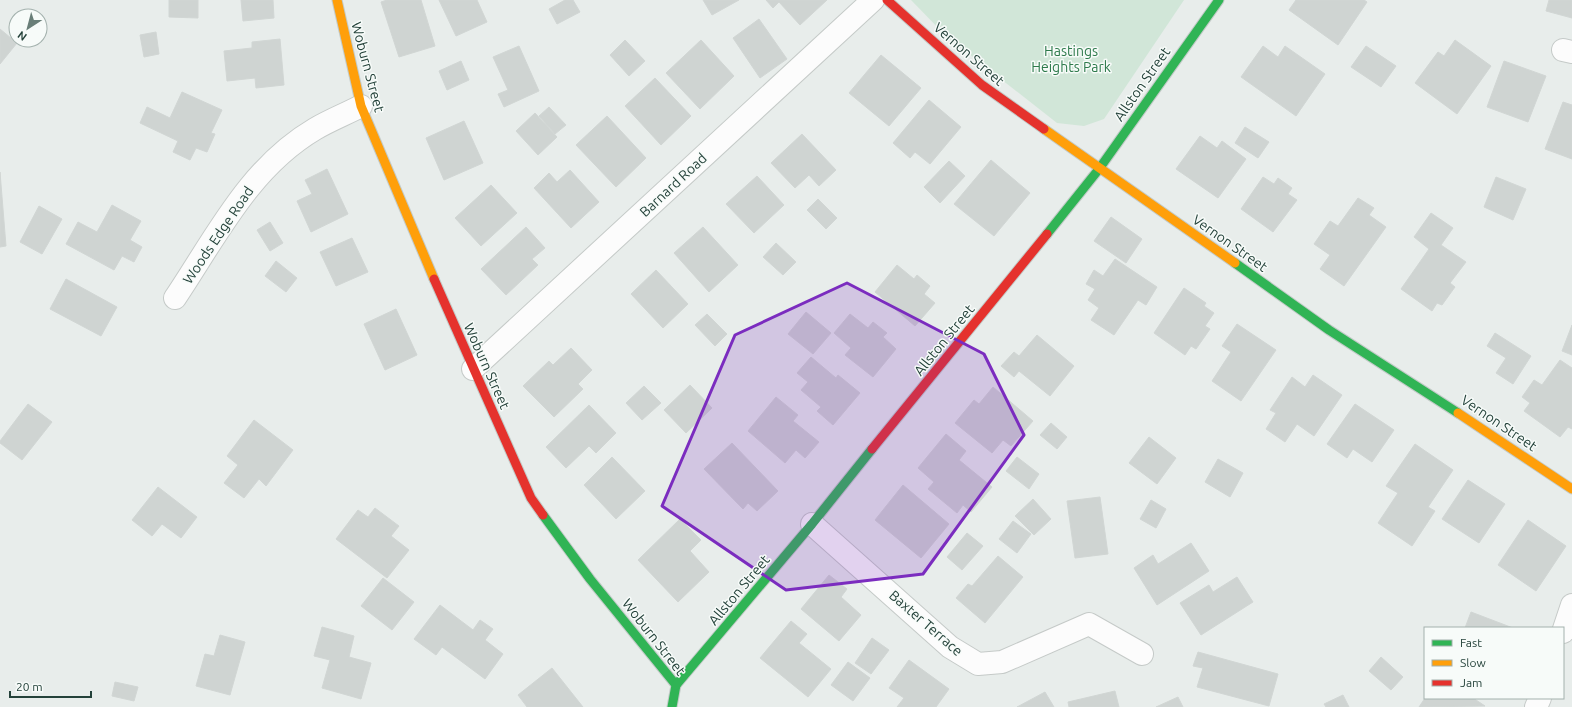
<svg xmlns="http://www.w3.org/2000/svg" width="1572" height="707" viewBox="0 0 1572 707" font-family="Ubuntu,sans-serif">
	<rect width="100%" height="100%" fill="#e8edeb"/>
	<path fill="#d1e6d8" d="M911,0h273l-80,119 -20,7 -27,-3 -111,-87z"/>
	<g fill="#cfd4d2" stroke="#d1d6d4">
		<path d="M169,0h29v18l-29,-1z"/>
		<path d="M241,0h32l1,18 -31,3z"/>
		<path d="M387,0h34l14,46 -36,11 -18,-55z"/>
		<path d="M439,0h38l10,22 -31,14z"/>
		<path d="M565,0h8l7,12 -23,12 -8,-15z"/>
		<path d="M703,0h36l-27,15z"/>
		<path d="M766,0h61l-27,25 -21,-23 -6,6z"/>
		<path d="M1296,0h68l3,2 -29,43 -49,-35z"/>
		<path d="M1549,0h23v18l-26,-7z"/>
		<path d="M759,19l28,40 -27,19 -27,-40z"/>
		<path d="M0,29l17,14 -17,21z"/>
		<path d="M156,32l3,22 -15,3 -4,-22z"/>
		<path d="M280,39l4,46 -28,3 -1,-10 -28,3 -3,-30 28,-3v-6z"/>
		<path d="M625,40l20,21 -16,15 -19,-21z"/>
		<path d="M701,40l33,36 -34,33 -34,-36z"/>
		<path d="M1455,40l36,26 -34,48 -42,-31 23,-31 6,4z"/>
		<path d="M519,46l20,45 -35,16 -6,-13 10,-4 -15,-33z"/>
		<path d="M1263,46l15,11 7,-11 40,28 -29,42 -55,-39z"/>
		<path d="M1366,46l30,20 -15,21 -30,-20z"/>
		<path d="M881,55l40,33 -32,38 -40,-33z"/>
		<path d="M461,61l8,19 -22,10 -8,-19z"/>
		<path d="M1504,61l42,15 -18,46 -41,-15z"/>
		<path d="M655,78l36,38 -30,29 -36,-39z"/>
		<path d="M182,92l40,18 -11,23 4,1 -8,18 -11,-4 -6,12 -17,-8 5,-11 -38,-18 7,-16 23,11z"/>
		<path d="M929,100l32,27 -31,37 -15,-12 -5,6 -17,-15z"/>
		<path d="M1563,102l9,3v54l-27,-10z"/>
		<path d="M549,107l17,18 -11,9 -16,-18z"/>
		<path d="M535,113l22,24 -19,18 -22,-24z"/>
		<path d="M607,116l39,42 -30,29 -40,-42z"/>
		<path d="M464,121l19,42 -39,17 -18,-42z"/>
		<path d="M1245,127l24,15 -11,16 -23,-15z"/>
		<path d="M802,134l34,36 -17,16 -10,-11 -14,13 -24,-25z"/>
		<path d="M1200,136l17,12 5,-7 24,18 -28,39 -42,-29z"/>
		<path d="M991,160l39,33 -36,43 -40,-32z"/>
		<path d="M949,161l16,15 -25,27 -16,-16z"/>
		<path d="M327,169l21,45 -37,18 -14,-31 15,-7 -7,-14z"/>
		<path d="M570,170l29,32 -28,26 -37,-40 15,-15 8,9z"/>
		<path d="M0,172l6,74 -6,1z"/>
		<path d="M757,176l27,29 -30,28 -28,-29z"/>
		<path d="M1263,177l11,7 4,-6 14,10 -4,6 9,6 -24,32 -32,-23z"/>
		<path d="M1496,177l30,12 -13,31 -29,-13z"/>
		<path d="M491,185l26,28 -36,33 -26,-28z"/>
		<path d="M1358,198l16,10 -5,7 17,12 -42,59 -24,-17 10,-14 -16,-11 16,-23 8,5z"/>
		<path d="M818,199l19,19 -11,11 -19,-19z"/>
		<path d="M112,205l29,16 -11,19 12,7 -8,15 -12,-6 -8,14 -48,-26 12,-22 19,10z"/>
		<path d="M39,206l23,13 -20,35 -22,-12z"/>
		<path d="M1431,213l22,15 -12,17 25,17 -16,21 5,4 -13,18 -5,-2 -5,8 -31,-22 28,-40 -15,-12z"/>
		<path d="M1111,217l31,22 -16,24 -32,-22z"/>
		<path d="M270,222l13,21 -13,8 -13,-21z"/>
		<path d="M526,227l19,21 -13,11 6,6 -32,30 -25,-26z"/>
		<path d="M703,227l35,38 -29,27 -35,-39z"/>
		<path d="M352,238l16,34 -32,14 -16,-34z"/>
		<path d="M776,243l20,19 -13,13 -20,-18z"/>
		<path d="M1115,259l42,28 -11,18 -8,-5 -24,35 -23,-15 8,-12 -11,-8 7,-11 -9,-5 8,-14 9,6z"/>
		<path d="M276,261l21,17 -11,14 -21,-16z"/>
		<path d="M897,265l17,14 3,-4 13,11 -6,8 11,9 -20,23 -40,-34z"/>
		<path d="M656,270l32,34 -25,24 -32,-34z"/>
		<path d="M66,279l51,28 -16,29 -51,-27z"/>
		<path d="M1184,288l22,15 -2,3 10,7 -9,13 5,3 -14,20 -5,-3 -6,9 -31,-22z"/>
		<path d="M396,309l21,46 -32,15 -21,-46z"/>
		<path d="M806,312l25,21 -18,21 -25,-20z"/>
		<path d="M707,314l20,20 -12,12 -20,-21z"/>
		<path d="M850,314l18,14 5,-6 14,11 -4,4 13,12 -23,28 -28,-22 6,-7 -17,-15z"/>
		<path d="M1237,324l39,26 -35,51 -29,-20 19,-29 -9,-6z"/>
		<path d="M1572,325v30l-10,-4z"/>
		<path d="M1495,333l36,23 -18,28 -17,-11 10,-15 -19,-12z"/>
		<path d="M1037,335l37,31 -24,30 -31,-25 -5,6 -13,-11 13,-14 5,4z"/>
		<path d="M571,348l21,22 -14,14 5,5 -29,28 -31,-31 26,-25 4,4z"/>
		<path d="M811,357l25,21 2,-3 22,18 -27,32 -16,-14 4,-4 -20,-17 7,-8 -11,-9z"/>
		<path d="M1560,360l12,8v61l-4,-2 -8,10 -36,-26 6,-8 -8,-6 12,-17 8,5z"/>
		<path d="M1313,375l29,20 -28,41 -17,-12 -12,18 -19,-13 10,-16 -6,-3 22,-33 13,10z"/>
		<path d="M690,385l22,23 -26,25 -22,-23z"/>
		<path d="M644,386l17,17 -19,17 -16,-17z"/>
		<path d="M993,387l40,34 -22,25 -8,-6 -11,13 -37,-30 19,-23 5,4z"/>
		<path d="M776,397l22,18 -5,6 26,21 -14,16 -9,-8 -11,13 -37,-32z"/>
		<path d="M28,404l24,18 -30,38 -22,-17v-2z"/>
		<path d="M1355,404l39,26 -22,32 -19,-13 -6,9 -20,-14z"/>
		<path d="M589,405l27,28 -20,20 -7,-7 -23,22 -20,-21z"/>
		<path d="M254,420l39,30 -27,36 -7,-7 -15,19 -20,-15 14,-18 -11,-9z"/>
		<path d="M1051,423l16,14 -10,12 -17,-14z"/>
		<path d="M946,434l20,17 -7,9 33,27 -21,25 -8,-7 -6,8 -29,-24 6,-7 -16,-14z"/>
		<path d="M1149,437l27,21 -19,26 -28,-21z"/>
		<path d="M732,443l46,48 -21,20 -9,-8 -5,6 -39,-40z"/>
		<path d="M1415,444l38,26 -25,37 7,4 -23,35 -34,-23 20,-30 -12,-7z"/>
		<path d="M612,457l33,34 -29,28 -32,-34z"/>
		<path d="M1017,457l22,17 -10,15 -23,-18z"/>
		<path d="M1218,459l25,14 -13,24 -25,-15z"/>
		<path d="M1468,480l37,24 -26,39 -37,-24z"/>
		<path d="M903,485l46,39 -28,34 -46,-38z"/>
		<path d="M158,487l39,30 -16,21 -19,-14 -10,12 -20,-16z"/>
		<path d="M1100,497l8,57 -33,4 -8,-57z"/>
		<path d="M1033,499l18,20 -17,16 -19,-19z"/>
		<path d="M1151,500l15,9 -10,19 -16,-9z"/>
		<path d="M375,508l24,18 -8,10 18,14 -22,28 -51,-39 22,-29 10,7z"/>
		<path d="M680,519l21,21 -11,11 19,21 -31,30 -40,-42z"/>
		<path d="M1528,520l38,26 -30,45 -38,-26z"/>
		<path d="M1013,521l18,13 -14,19 -18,-14z"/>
		<path d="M967,533l16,13 -21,24 -15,-13z"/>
		<path d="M1191,543l18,28 -52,34 -23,-37 19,-13 5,9z"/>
		<path d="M998,556l25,21 -38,46 -29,-25 12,-14 4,2z"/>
		<path d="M829,575l18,14 -6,8 20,18 -22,26 -38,-32z"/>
		<path d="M1237,577l16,25 -52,33 -21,-32 29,-18 4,7z"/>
		<path d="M383,578l31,24 -22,28 -31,-24z"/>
		<path d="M440,605l33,25 7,-10 13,9 -8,11 18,14 -18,25 -43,-32 -6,8 -22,-16z"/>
		<path d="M1471,612l42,16h-48z"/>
		<path d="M791,621l16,13 -8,9 32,26 -23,28 -48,-39z"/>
		<path d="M322,627l32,9 -5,21 22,6 -10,36 -39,-11 8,-28 -16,-4z"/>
		<path d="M220,635l25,7 -15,53 -34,-9 9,-32 9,2z"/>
		<path d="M872,638l17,12 -18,24 -16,-11z"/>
		<path d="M1198,652l80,22 -9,32 -72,-19 6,-19 -10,-2z"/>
		<path d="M1381,657l22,20 -12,13 -22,-19z"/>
		<path d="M909,660l40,29 -13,18h-39l7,-9 -15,-10z"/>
		<path d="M848,662l22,16 -17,23 -22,-16z"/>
		<path d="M552,668l31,39h-56l-9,-12z"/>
		<path d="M115,682l23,5 -4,14 -22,-5z"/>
		<path d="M1115,691l4,16h-50l-1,-5z"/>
		<path d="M1045,692l9,15h-37z"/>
		<path d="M1343,695l6,12h-23l-2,-3z"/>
		<path d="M1178,697l5,10h-27z"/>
		<path d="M1425,698h48l12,8 -66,1z"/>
	</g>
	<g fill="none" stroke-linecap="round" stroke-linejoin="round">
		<g stroke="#c5cac8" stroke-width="24">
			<g id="street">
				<path d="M1563,50l9,2"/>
				<path d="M175,298c41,-61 74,-130 140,-169 15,-9 31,-15 46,-23"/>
				<path d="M473,369l400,-369"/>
				<path d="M812,524l138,123 28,17 24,-2 87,-38 53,30"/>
				<path d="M1563,632l9,-27"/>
				<path d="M1536,707l4,-9"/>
			</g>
		</g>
		<g stroke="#c3cbc8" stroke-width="11">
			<g id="fast">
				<path d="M1047,234l52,-65 120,-169"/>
				<path d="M1235,263l94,67 129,83"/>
				<path d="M543,515l47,64 86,106 -4,22"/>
				<path d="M676,685l136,-161 60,-75"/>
			</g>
		</g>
		<g stroke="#c3cbc8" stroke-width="11">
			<g id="slow">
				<path d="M337,0l24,106 73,173"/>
				<path d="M1044,129l191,134"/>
				<path d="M1458,413l114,76"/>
			</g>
		</g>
		<g stroke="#c3cbc8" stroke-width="11">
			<g id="jam">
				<path d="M887,0l95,85 62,44"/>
				<path d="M434,279l97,219 12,17"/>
				<path d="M872,449l175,-215"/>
			</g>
		</g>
		<use href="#street" stroke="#fcfcfc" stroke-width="22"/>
		<use href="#fast" stroke="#30b455" stroke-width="9"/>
		<use href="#slow" stroke="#ff9f0a" stroke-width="9"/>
		<use href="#jam" stroke="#e5322d" stroke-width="9"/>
	</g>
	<path fill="#7b2cbf" fill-opacity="0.2" stroke="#7b2cbf" stroke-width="3" stroke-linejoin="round" d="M847,283l137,71 40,81 -101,139 -137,16 -124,-84 73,-171z"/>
	<g text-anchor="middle" stroke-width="3" stroke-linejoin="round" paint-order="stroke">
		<g font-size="14" fill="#2d7a4b" stroke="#f7fbf9">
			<text x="1071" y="56">Hastings<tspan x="1071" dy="16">Heights Park</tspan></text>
		</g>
		<g font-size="14" fill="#24423a" stroke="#f7fbf9">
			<text transform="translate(969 54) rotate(41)" y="5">Vernon Street</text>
			<text transform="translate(368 67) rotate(75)" y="5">Woburn Street</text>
			<text transform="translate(1142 84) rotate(-55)" y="5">Allston Street</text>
			<text transform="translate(673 185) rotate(-43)" y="5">Barnard Road</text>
			<text transform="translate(218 235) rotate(-56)" y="5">Woods Edge Road</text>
			<text transform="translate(1230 243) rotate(35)" y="5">Vernon Street</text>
			<text transform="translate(944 340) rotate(-51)" y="5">Allston Street</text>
			<text transform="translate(487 366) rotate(66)" y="5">Woburn Street</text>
			<text transform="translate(1499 423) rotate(34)" y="5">Vernon Street</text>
			<text transform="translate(739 590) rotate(-50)" y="5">Allston Street</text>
			<text transform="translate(926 623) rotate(41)" y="5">Baxter Terrace</text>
			<text transform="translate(654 637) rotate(52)" y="5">Woburn Street</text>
		</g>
	</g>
	<rect x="1424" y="627" width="140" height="72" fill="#f7fbf9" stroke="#a3b1ad"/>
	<rect x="1432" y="640" width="20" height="6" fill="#30b455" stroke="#a3b1ad"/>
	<text x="1460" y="647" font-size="12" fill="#24423a">Fast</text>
	<rect x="1432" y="660" width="20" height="6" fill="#ff9f0a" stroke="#a3b1ad"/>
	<text x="1460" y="667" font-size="12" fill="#24423a">Slow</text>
	<rect x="1432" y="680" width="20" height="6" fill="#e5322d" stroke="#a3b1ad"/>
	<text x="1460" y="687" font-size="12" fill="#24423a">Jam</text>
	<g transform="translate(28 28) rotate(216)"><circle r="19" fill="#f7fbf9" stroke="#a3b1ad"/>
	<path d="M0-3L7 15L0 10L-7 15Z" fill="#697e78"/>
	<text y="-6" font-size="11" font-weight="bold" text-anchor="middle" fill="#24423a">N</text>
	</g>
	<path d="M10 691v6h81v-6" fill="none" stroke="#24423a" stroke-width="2"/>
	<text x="16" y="691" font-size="12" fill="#24423a" stroke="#f7fbf9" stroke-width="3" paint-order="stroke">20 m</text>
</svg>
